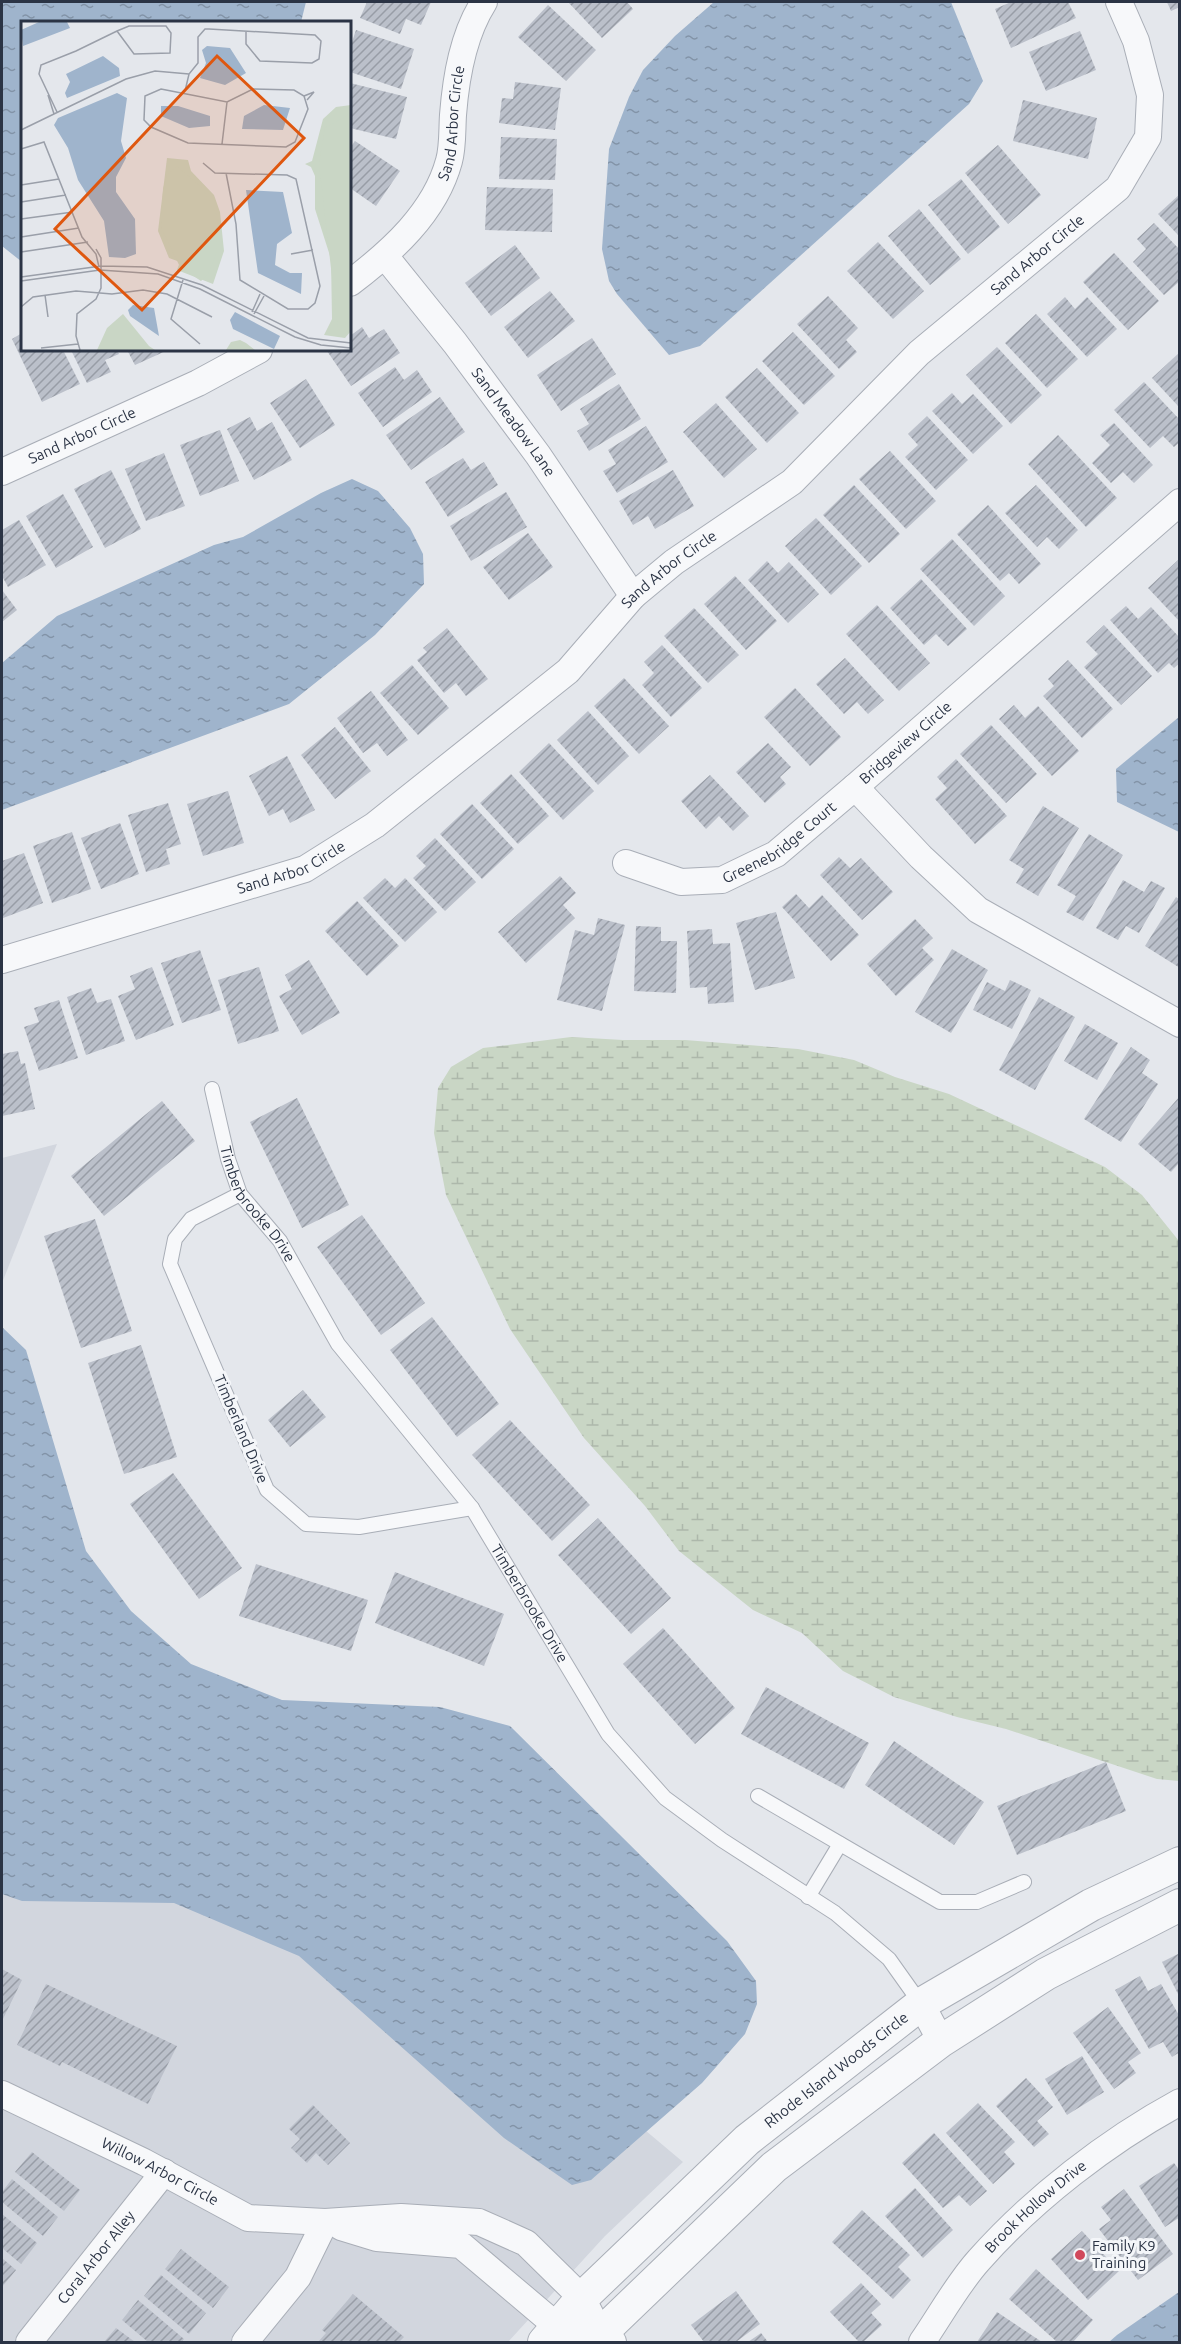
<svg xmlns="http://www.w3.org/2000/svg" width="1181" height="2344" viewBox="0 0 1181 2344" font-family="Ubuntu,sans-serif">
	<defs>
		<pattern id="wetland-marsh" width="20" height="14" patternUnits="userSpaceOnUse" patternTransform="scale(1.5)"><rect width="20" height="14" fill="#c9d6c5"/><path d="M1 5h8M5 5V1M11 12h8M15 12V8" fill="none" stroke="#adb8ab"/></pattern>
		<pattern id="water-ripples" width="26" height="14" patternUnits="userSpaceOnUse" patternTransform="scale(1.5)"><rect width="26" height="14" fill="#9fb4cc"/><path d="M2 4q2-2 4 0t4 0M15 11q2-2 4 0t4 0" fill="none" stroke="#8293a7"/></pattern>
		<pattern id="building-hatch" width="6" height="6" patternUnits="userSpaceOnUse" patternTransform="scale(1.5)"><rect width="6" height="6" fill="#bbc0ca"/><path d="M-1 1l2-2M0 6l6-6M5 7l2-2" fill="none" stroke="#989da6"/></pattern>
	</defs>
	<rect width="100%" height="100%" fill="#e4e7ec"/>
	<g fill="#d2d6de">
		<path d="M57,1144l-55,139v-125z"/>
		<path d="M2,1590l681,572 -78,74 -97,106h-506z"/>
	</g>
	<path fill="url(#wetland-marsh)" d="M571,1037l52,3h62l113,9 56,11 41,17 54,17 156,73 37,28 37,46v540l-22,-2 -151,-50 -49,-12 -63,-20 -51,-26 -41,-38 -49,-23 -74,-59 -34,-45 -61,-68 -74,-109 -64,-134 -12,-62 4,-45 13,-21 32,-19z"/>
	<g fill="url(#water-ripples)">
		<path d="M2,2h304l-5,20h-279v240l-20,-16z"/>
		<path d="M714,2h237l32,79 -14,23 -269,242 -31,9 -52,-61 -8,-13 -7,-32 7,-100 20,-52 14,-27 32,-34z"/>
		<path d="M352,479l26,12 32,37 13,26 1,30 -49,51 -86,69 -287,106v-147l55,-47 157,-71 29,-8 78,-44z"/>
		<path d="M1179,717v115l-62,-30 -1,-33z"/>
		<path d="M2,1327l24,23 60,201 45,60 60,53 91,36 158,7 70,19 217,215 29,40 1,23 -12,30 -43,49 -111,97 -19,5 -68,-47 -205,-182 -125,-53 -152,-2 -20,-7z"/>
		<path d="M1179,2292v50h-70l8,-7z"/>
	</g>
	<g fill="url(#building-hatch)">
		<path d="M367,2h64l-10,23 -15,-6 -6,15 -40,-16z"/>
		<path d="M568,2h59l6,7 -31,29z"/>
		<path d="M1011,2h57l8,16 -65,30 -16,-39z"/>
		<path d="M1167,2h13v5l-9,4z"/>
		<path d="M548,5l48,45 -30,31 -48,-44z"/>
		<path d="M356,30l58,19 -13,40 -51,-17v-24z"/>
		<path d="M1080,31l16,39 -50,21 -17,-39z"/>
		<path d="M515,82l46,6 -6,42 -56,-7 3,-25 11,1z"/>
		<path d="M350,83l57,14 -11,42 -46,-11z"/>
		<path d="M1023,100l74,18 -9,41 -75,-18z"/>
		<path d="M501,137l56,2 -2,41 -56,-1z"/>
		<path d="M355,141l45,30 -24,35 -26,-18v-40z"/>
		<path d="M998,145l43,50 -33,29 -43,-51z"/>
		<path d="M961,179l39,48 -32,27 -40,-49z"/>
		<path d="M487,187l66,2 -1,43 -67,-2z"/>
		<path d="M1180,194v43l-22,-23z"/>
		<path d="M919,209l42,50 -31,26 -42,-49z"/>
		<path d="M1154,223l26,27v31l-16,14 -31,-33 13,-13 -9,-10z"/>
		<path d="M878,242l46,49 -31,28 -46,-48z"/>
		<path d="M515,245l25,33 -49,38 -26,-33z"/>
		<path d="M1114,253l45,48 -31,29 -45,-48z"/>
		<path d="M550,291l25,30 -47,37 -24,-31z"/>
		<path d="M828,296l30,32 -12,12 11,12 -18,17 -42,-45z"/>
		<path d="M1065,297l10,12 12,-12 30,32 -30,28 -40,-43z"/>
		<path d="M1036,314l42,45 -31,29 -42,-45z"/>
		<path d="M362,327l7,11 15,-9 16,24 -49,33 -24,-35 23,-1v-14z"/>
		<path d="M793,332l42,44 -31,29 -42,-44z"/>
		<path d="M22,333v17h41l17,34 -38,18 -30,-63z"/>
		<path d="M592,338l24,36 -55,37 -24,-36z"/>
		<path d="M997,347l45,48 -31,29 -45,-49z"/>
		<path d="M71,350h46l2,4 -14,6 6,12 -24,11z"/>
		<path d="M127,350h41l-33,15z"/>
		<path d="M1180,352v56l-28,-30z"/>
		<path d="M395,367l9,13 13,-10 15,22 -49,35 -25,-34z"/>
		<path d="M757,368l42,45 -32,30 -42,-46z"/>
		<path d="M306,379l29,46 -35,23 -30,-45z"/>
		<path d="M1144,382l36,38v22l-6,5 -11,-11 -13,12 -36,-38z"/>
		<path d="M619,384l22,35 -52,32 -12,-20 12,-7 -9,-15z"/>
		<path d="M952,393l10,11 11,-10 30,32 -30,28 -41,-43z"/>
		<path d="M440,397l25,35 -54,38 -25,-35z"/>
		<path d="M716,403l41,46 -33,29 -41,-46z"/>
		<path d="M927,416l41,44 -32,30 -31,-33 13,-12 -10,-11z"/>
		<path d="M250,417l7,14 15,-9 20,38 -38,20 -27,-51z"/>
		<path d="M1114,423l39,42 -19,18 -11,-11 -12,11 -19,-20 18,-18 -10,-10z"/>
		<path d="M646,426l22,36 -51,31 -14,-22 13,-7 -8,-14z"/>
		<path d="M220,430l19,51 -39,15 -20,-51z"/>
		<path d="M1058,435l59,63 -31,29 -58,-63z"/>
		<path d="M890,451l46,50 -30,28 -47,-50z"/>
		<path d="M164,453l21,53 -39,15 -21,-52z"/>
		<path d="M463,458l8,12 13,-8 14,23 -50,32 -23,-35z"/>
		<path d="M111,470l30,59 -36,19 -31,-59z"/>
		<path d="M673,470l21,36 -39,23 -7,-13 -15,9 -14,-24z"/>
		<path d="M854,485l46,49 -31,29 -46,-48z"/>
		<path d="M1036,485l42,45 -19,19 -12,-12 -10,10 -32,-34z"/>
		<path d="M506,492l21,35 -56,34 -21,-35z"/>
		<path d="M63,494l30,53 -37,21 -30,-52z"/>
		<path d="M988,505l53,59 -22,20 -10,-11 -9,8 -43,-47z"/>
		<path d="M816,518l46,48 -31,29 -46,-49z"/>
		<path d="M19,520l27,45 -38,22 -6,-11v-46z"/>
		<path d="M528,533l25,34 -44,33 -26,-33z"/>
		<path d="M952,539l53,57 -31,30 -54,-57z"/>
		<path d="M1178,560l2,1v61l-32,-34z"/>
		<path d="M767,561l11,12 11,-11 30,32 -31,29 -40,-43z"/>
		<path d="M735,576l42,45 -31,29 -42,-46z"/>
		<path d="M921,579l46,50 -19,17 -12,-12 -12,11 -34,-37z"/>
		<path d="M2,590l15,20 -15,12z"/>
		<path d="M877,605l53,58 -31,28 -53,-57z"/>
		<path d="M1126,606l12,13 13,-12 29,31v25l-6,5 -5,-5 -11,10 -48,-53z"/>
		<path d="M694,608l45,47 -31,28 -44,-47z"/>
		<path d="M1104,625l48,51 -31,29 -37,-38 14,-13 -12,-12z"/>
		<path d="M447,628l41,51 -22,17 -10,-13 -12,10 -27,-33 10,-8 -4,-4z"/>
		<path d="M662,645l40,43 -31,29 -29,-32 12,-12 -10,-11z"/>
		<path d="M845,658l39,42 -16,14 -11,-12 -13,12 -28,-30z"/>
		<path d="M1068,660l45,49 -31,29 -39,-42 11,-10 -6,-7z"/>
		<path d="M412,665l37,43 -31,27 -38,-42z"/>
		<path d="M624,678l45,48 -30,28 -45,-48z"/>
		<path d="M795,688l46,49 -31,29 -46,-49z"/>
		<path d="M371,691l37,49 -21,16 -10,-13 -14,10 -26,-35z"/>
		<path d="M1014,705l11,13 13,-12 41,45 -27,25 -53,-57z"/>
		<path d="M588,711l41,45 -31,29 -41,-45z"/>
		<path d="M991,725l46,49 -31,29 -46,-49z"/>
		<path d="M335,727l36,44 -36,28 -34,-44z"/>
		<path d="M549,743l45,48 -31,29 -44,-48z"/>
		<path d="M768,743l23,24 -11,10 6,7 -21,19 -29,-31z"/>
		<path d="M287,756l28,54 -25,13 -7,-14 -14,7 -20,-40z"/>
		<path d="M956,759l51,57 -32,28 -40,-45 12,-11 -10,-11z"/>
		<path d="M511,774l38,42 -31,28 -38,-41z"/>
		<path d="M710,775l39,41 -16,15 -14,-15 -13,13 -25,-28z"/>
		<path d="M228,791l16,52 -41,13 -16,-52z"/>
		<path d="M168,803l13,41 -15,5 4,15 -24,8 -18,-57z"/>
		<path d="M472,804l42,45 -32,30 -42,-45z"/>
		<path d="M1043,806l36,22 -41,68 -22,-13 8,-14 -15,-9z"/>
		<path d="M120,823l19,51 -38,15 -20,-51z"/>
		<path d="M72,832l19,57 -39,14 -19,-57z"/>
		<path d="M1089,834l34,21 -40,66 -17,-9 10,-16 -19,-11z"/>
		<path d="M435,838l41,44 -31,29 -32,-33 13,-12 -10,-10z"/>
		<path d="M24,853l19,50 -40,15 -1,-57z"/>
		<path d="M839,857l11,11 11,-10 32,34 -31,28 -42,-45z"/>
		<path d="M560,876l16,17 -13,12 12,13 -49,45 -28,-31z"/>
		<path d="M385,878l10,10 10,-10 32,34 -32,30 -42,-44z"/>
		<path d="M1123,880l21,12 7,-11 14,7 -26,45 -13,-7 -8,14 -22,-12z"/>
		<path d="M796,894l13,14 13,-13 37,40 -28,26 -49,-54z"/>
		<path d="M1176,897l4,3v68l-35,-22z"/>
		<path d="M357,901l42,45 -32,30 -42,-45z"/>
		<path d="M776,912l19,66 -40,12 -19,-67z"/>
		<path d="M598,918l27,7 -23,86 -45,-11 18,-70 19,5z"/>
		<path d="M915,919l18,19 -11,10 12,12 -38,36 -29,-32z"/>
		<path d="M636,926l25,1v14h16l-1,52 -42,-2z"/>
		<path d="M712,929l1,15 17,-1 4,59 -26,2 -1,-17 -17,1 -3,-57z"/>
		<path d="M952,949l36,21 -37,63 -36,-21z"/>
		<path d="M200,950l21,60 -39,13 -21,-60z"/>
		<path d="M309,960l31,53 -38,22 -23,-39 13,-7 -7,-14z"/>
		<path d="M152,967l22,58 -38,15 -18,-44 17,-7 -5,-13z"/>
		<path d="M259,967l20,64 -41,13 -20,-64z"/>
		<path d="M1010,980l21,10 -19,39 -39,-19 14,-28 18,9z"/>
		<path d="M91,988l6,15 14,-4 14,42 -39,14 -19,-58z"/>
		<path d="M1039,997l36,20 -40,73 -36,-20z"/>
		<path d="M59,1000l19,58 -39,13 -15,-44 15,-5 -5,-14z"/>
		<path d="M1085,1024l33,19 -21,37 -33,-19z"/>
		<path d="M1131,1047l19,13 -8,13 16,11 -37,58 -37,-23z"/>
		<path d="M18,1051l3,13 4,-1 10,46 -33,7v-62z"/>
		<path d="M1180,1096v66l-9,10 -33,-28z"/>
		<path d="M297,1098l52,107 -47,23 -52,-106z"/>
		<path d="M162,1101l33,40 -91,75 -33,-40z"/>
		<path d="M362,1215l63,88 -44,32 -64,-88z"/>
		<path d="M95,1219l37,112 -51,17 -37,-112z"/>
		<path d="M432,1317l67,87 -42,33 -67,-87z"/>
		<path d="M141,1345l36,112 -53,17 -36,-111z"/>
		<path d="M303,1390l23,27 -36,30 -22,-27z"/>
		<path d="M510,1420l80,85 -38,36 -80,-86z"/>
		<path d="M173,1473l69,95 -43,31 -69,-95z"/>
		<path d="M598,1518l73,80 -40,36 -73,-79z"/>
		<path d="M256,1564l112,36 -17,51 -112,-35z"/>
		<path d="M395,1572l109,42 -20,52 -109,-43z"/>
		<path d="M663,1628l72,80 -40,36 -72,-80z"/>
		<path d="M766,1687l103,56 -25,46 -103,-55z"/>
		<path d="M894,1741l90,61 -30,43 -89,-60z"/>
		<path d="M1106,1762l20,49 -109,44 -20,-49z"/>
		<path d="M1180,1953v45l-18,-36z"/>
		<path d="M2,1969l20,11 -20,41z"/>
		<path d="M1140,1976l8,15 13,-7 19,33v35l-8,5 -9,-15 -14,7 -34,-59z"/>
		<path d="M46,1984l131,62 -29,58 -86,-42 -2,4 -43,-21z"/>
		<path d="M1108,2007l33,46 -13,9 8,11 -22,16 -41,-56z"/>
		<path d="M1082,2056l22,36 -37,23 -22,-36z"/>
		<path d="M1026,2078l27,29 -16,14 12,13 -15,13 -38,-41z"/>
		<path d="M978,2103l37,39 -11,10 11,12 -22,20 -47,-51z"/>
		<path d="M313,2105l37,38 -22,22 -12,-12 -9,10 -16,-15 9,-9 -11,-10z"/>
		<path d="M934,2133l53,58 -17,15 -11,-11 -16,13 -41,-45z"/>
		<path d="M32,2152l48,38 -16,21 -49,-39z"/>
		<path d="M1174,2163l6,8v46l-15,10 -26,-41z"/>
		<path d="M12,2179l46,38 -15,19 -41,-34v-10z"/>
		<path d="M915,2188l38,42 -30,28 -38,-42z"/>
		<path d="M1124,2189l49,65 -35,26 -39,-51 12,-9 -10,-13z"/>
		<path d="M862,2210l48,45 -12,12 13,13 -18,19 -61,-57z"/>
		<path d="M2,2214l35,29 -16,21 -19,-16z"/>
		<path d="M1082,2231l37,40 -31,29 -37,-41z"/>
		<path d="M181,2249l48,38 -16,21 -48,-39z"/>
		<path d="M2,2258l14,12 -14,17z"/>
		<path d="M1036,2269l57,51 -20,22h-16l-48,-43z"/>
		<path d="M161,2275l45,38 -17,21 -45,-38z"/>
		<path d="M861,2283l20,21 -10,9 11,12 -19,17h-4l-29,-30z"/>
		<path d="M736,2291l24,33 -24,18h-32l-13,-17z"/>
		<path d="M353,2294l51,43 -5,5h-81l8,-9 -4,-3z"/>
		<path d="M138,2300l46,39 -2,3h-34l-26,-22z"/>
		<path d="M997,2312l45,30h-65z"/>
		<path d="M116,2328l19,14h-31z"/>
		<path d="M761,2333l7,9h-20z"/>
	</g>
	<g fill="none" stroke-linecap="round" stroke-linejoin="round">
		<g stroke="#a9aeb7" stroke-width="16">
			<g id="service">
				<path id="s1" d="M212,1089l16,70 12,35 40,47 58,103 134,164 136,226 57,64 57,42 113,73 54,46 32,45"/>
				<path d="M240,1194l-49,25 -16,20 -5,25 97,226 39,34 53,3 113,-19"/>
				<path d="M758,1796l182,106h37l47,-20"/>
				<path d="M808,1897l32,-53"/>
			</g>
		</g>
		<g stroke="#a9aeb7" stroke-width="28">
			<g id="minor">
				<path id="s2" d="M385,256l70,87 83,112 95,141"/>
				<path id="s3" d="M350,283c41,-31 85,-70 99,-122 4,-14 3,-31 4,-46 3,-39 10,-80 31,-113"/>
				<path id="s4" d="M2,472l196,-89 61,-33"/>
				<path d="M855,787l66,70 57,53 202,114"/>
				<path id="s5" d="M626,863l55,19 41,-2 54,-26 79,-67 325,-285"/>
				<path id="s6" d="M2,960l303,-91 70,-44 193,-154 65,-75 41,-34 118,-80 127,-129 199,-165 30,-51 2,-42 -14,-54 -17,-39"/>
				<path d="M921,2004l20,37"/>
				<path id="s7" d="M2,2094l142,68 104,56 77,4 76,-5 78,5 47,21 56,55 18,35 13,9"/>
				<path d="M341,2227l36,11 84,7 97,82 42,6"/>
				<path id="s8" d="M29,2342l135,-170"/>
				<path d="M245,2342l53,-65 27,-55"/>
				<path id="s9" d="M922,2342c18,-26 36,-59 57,-82 54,-61 129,-119 201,-158"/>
			</g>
		</g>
		<g stroke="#a9aeb7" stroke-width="34">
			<g id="tertiary">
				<path id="s10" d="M544,2342l38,-44 165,-158 174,-136 170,-99 89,-42"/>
				<path d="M592,2342l182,-175 167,-126 105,-67 134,-69"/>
			</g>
		</g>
		<use href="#service" stroke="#f7f8fa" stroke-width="14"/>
		<use href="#minor" stroke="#f7f8fa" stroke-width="26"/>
		<use href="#tertiary" stroke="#f7f8fa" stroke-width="32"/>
	</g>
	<circle fill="#d1495b" stroke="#f4f6f9" stroke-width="2" cx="1080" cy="2255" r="6"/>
	<g text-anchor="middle" stroke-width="6" stroke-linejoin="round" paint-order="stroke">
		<g font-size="15" fill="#2b3445" stroke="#f4f6f9">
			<text dy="5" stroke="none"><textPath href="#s3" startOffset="198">Sand Arbor Circle</textPath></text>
			<text dy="5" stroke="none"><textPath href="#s6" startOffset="1276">Sand Arbor Circle</textPath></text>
			<text dy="5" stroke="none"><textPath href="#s2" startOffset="210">Sand Meadow Lane</textPath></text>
			<text dy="5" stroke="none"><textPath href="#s4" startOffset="88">Sand Arbor Circle</textPath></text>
			<text dy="5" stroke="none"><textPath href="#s6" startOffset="790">Sand Arbor Circle</textPath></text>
			<text dy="5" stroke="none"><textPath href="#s5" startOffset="330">Bridgeview Circle</textPath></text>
			<text dy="5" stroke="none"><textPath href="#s5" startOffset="168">Greenebridge Court</textPath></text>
			<text dy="5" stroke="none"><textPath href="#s6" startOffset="304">Sand Arbor Circle</textPath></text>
			<text dy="5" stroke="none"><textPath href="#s1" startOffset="126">Timberbrooke Drive</textPath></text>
			<text transform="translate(241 1429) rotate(67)" y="5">Timberland Drive</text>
			<text dy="5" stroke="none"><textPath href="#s1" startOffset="612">Timberbrooke Drive</textPath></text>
			<text dy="5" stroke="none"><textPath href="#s10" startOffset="400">Rhode Island Woods Circle</textPath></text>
			<text dy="5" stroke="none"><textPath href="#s7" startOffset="176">Willow Arbor Circle</textPath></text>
			<text dy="5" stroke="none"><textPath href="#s9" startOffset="178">Brook Hollow Drive</textPath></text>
			<text dy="5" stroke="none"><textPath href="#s8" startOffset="108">Coral Arbor Alley</textPath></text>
		</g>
		<g font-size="15" fill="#2b3445" stroke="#f4f6f9" text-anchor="start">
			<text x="1092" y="2251">Family K9<tspan x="1092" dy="17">Training</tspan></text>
		</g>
	</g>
	<g transform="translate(21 21)">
		<rect width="330" height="330" fill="#e4e7ec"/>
		<path d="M330,84v226l-6,7 -21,-3 8,-16 -1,-60 -16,-50v-33l-4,-9 -6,-3 7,-3 11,-42 13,-12zM146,137l21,2 3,11 23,24 6,17 4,39 -11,33 -36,-14 3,-8 -11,-4 -11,-27z" fill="#c9d6c5"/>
		<path d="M330,92v212l-13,5 -19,-167 6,-35zM156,145l26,23 15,29 -2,36 -8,20 -7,7 -21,-14 -19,-40 2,-38 4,-14zM102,293l26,32 6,4h-58l10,-22zM219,319l6,3 9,7h-29l5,-8z" fill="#c9d6c5"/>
		<path d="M18,1h28l3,6 -47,18 -2,-16zM186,25l23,2 16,25 -21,12 -25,-7 6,-15 -4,-13zM82,35l16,12 1,8 -53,22 -2,-5 5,-11 -4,-8zM96,72l10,5 -6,43 5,17 -10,19v15l19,27 1,35 -11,4 -16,-1 -5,-36 -26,-41 -10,-32 -14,-23 4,-7zM243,84l26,3 -7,22 -41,-1 2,-13zM140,85h17l32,10v10l-21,2 -28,-12zM225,169l37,2 9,41 -15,11 -2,21 15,8h12l-1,21 -43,-21zM112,284l21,3 5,28 -29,-20 -2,-6zM214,291l45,24 -6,13 -41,-20 -3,-9z" fill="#9fb4cc"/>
		<path fill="none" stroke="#9a9fa9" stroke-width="1.5" d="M140,68l66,13 26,-13 41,1 10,6 4,13 -13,33 -9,5 -98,-4 -37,-16 -7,-7 1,-24zM164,70l4,-17 9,-11v-26l7,-8h4l106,6 6,6 -2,18 -7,4 -52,-2 -14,-17v-13M27,74l6,19M283,75l10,-4 -7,8M36,91l-18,-38 2,-9 35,-14 41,-20 12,-5h37l5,7 -1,20 -36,1 -17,-23M0,109l105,-51 29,-8 34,3M201,123l5,-42M0,128l23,-7 38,95 14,17 3,13M182,142l12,10 72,2 9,4 24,107 -5,17 -7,6h-20l-48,-29 -4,-56 -10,-51M0,164l38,-6M0,181l45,-7M0,198l52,-7M0,216l58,-9M0,231l67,-10M270,233l22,-4M0,256l80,-11 46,1 55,18 106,53 43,5M162,259l-12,39 29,25M0,260l79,-11 58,4 42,15 95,48 26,8 30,3M24,274l3,22M0,286l12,-10 43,-6 36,3 31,-4 24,4 45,23M231,291l8,-18M233,293l10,-18M20,327l37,-4M59,329l-4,-14 1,-22 19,-15 5,-11v-30l-5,-9"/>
		<path fill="#df570f" fill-opacity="0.15" stroke="#df570f" stroke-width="3" d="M196,35l87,82 -162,172 -87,-81z"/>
		<rect width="330" height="330" fill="none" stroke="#2b3445" stroke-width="3"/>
	</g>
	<rect width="1181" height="2344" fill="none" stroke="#2b3445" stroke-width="6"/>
</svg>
